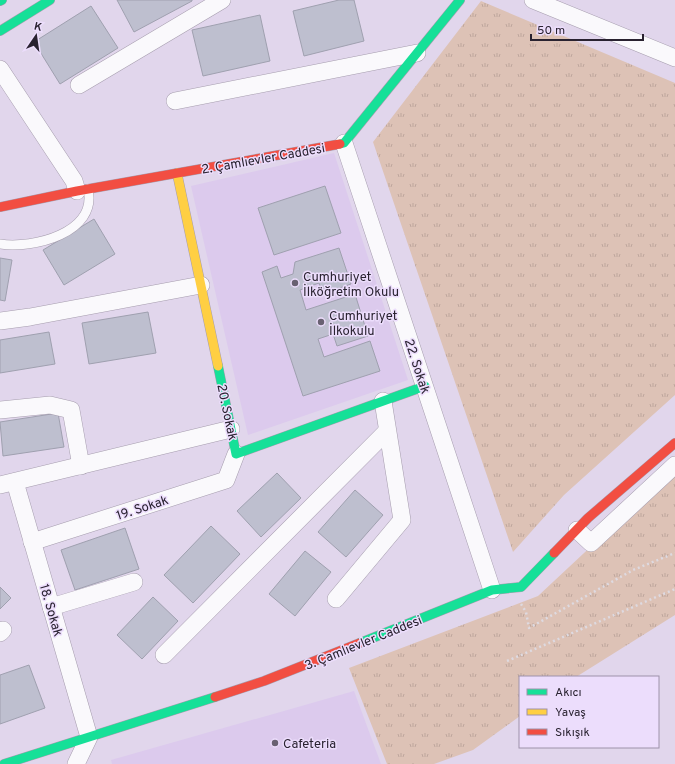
<svg xmlns="http://www.w3.org/2000/svg" width="675" height="764" viewBox="0 0 675 764" font-family="Overpass,sans-serif">
	<defs>
		<pattern id="park-tufts" width="24" height="20" patternUnits="userSpaceOnUse"><rect width="24" height="20" fill="#ddc2b6"/><path d="M3 7l-1-3M5 7V3M7 7l1-3M15 17l-1-3M17 17v-4M19 17l1-3" fill="none" stroke="#bea69d"/></pattern>
	</defs>
	<rect width="100%" height="100%" fill="#e1d6ec"/>
	<g fill="#dccaed">
		<path d="M334,153l74,227 -160,55 -57,-249z"/>
		<path d="M354,691l27,73h-269l-1,-4z"/>
	</g>
	<g fill="url(#park-tufts)">
		<path d="M481,1l194,82v312l-111,100 -51,57 -140,-410z"/>
		<path d="M675,468v147l-99,62h-56v39l-47,34 -39,14h-47l-38,-96 189,-72z"/>
	</g>
	<g fill="#bebfcf" stroke="#9fa0af">
		<path d="M117,0h75v1l-58,31z"/>
		<path d="M339,0h15l10,41 -60,15 -11,-45z"/>
		<path d="M91,6l27,42 -58,36 -26,-42z"/>
		<path d="M260,15l10,46 -67,15 -11,-46z"/>
		<path d="M325,186l16,47 -67,22 -16,-47z"/>
		<path d="M94,219l21,35 -51,31 -21,-35z"/>
		<path d="M339,248l12,36 -29,10 -3,-11 -19,7 6,20 49,-16 13,42 -31,10 -4,-12 -15,5 6,18 46,-16 10,30 -77,25 -41,-124 15,-6 4,12 12,-4 2,-12z"/>
		<path d="M0,258l12,2 -7,41 -5,-1z"/>
		<path d="M148,312l8,41 -67,11 -7,-41z"/>
		<path d="M49,332l6,32 -55,9v-33z"/>
		<path d="M58,413l6,34 -61,9 -3,-34z"/>
		<path d="M277,473l24,25 -40,39 -24,-26z"/>
		<path d="M355,490l28,25 -37,42 -28,-25z"/>
		<path d="M211,526l29,28 -47,49 -29,-28z"/>
		<path d="M125,528l14,41 -64,21 -14,-40z"/>
		<path d="M305,551l26,21 -36,44 -26,-22z"/>
		<path d="M0,587l11,11 -11,11z"/>
		<path d="M153,597l25,24 -36,38 -25,-24z"/>
		<path d="M29,665l16,43 -45,16v-49z"/>
	</g>
	<g fill="none" stroke-linecap="round" stroke-linejoin="round">
		<g stroke="#a69dae" stroke-width="10">
			<path id="lane" d="M0,244c33,5 98,-11 88,-55"/>
		</g>
		<g stroke="#a69dae" stroke-width="18">
			<g id="street">
				<path d="M533,0l142,58"/>
				<path d="M0,69l74,112 3,10"/>
				<path d="M79,85l143,-85"/>
				<path d="M175,101l242,-48"/>
				<path d="M344,143l148,447"/>
				<path d="M0,321l30,-4 171,-32"/>
				<path d="M0,410l50,-5 21,5 10,56"/>
				<path d="M15,482l74,255 -13,27"/>
				<path d="M0,485l231,-56"/>
				<path d="M577,530l14,13 84,-78"/>
				<path d="M32,542l194,-62 10,-26"/>
				<path d="M336,599l66,-79 -19,-119"/>
				<path d="M51,607l83,-25"/>
				<path d="M0,633l3,-3"/>
				<path d="M164,655l223,-224"/>
			</g>
		</g>
		<g stroke="#a69dae" stroke-width="10">
			<g id="fast">
				<path d="M0,1l2,-1"/>
				<path d="M0,31l50,-31"/>
				<path d="M340,144l4,-1 116,-143"/>
				<path d="M218,366l18,88 189,-68"/>
				<path d="M360,643l132,-53 29,-3 33,-34"/>
				<path d="M4,764l211,-67"/>
			</g>
		</g>
		<g stroke="#a69dae" stroke-width="10">
			<path id="slow" d="M177,173l41,193"/>
		</g>
		<g stroke="#a69dae" stroke-width="10">
			<g id="jam">
				<path d="M0,207l77,-16 263,-47"/>
				<path d="M554,553l34,-35 87,-75"/>
				<path d="M215,697l49,-16 96,-38"/>
			</g>
		</g>
		<g stroke="#dedae1" stroke-width="2.5" stroke-dasharray="2 3" stroke-linecap="butt">
			<path d="M521,604l5,8 3,16 104,-58 42,-17"/>
			<path d="M507,661l168,-72"/>
		</g>
		<use href="#lane" stroke="#faf9fc" stroke-width="9"/>
		<use href="#street" stroke="#faf9fc" stroke-width="17"/>
		<use href="#fast" stroke="#16e098" stroke-width="9"/>
		<use href="#slow" stroke="#ffcf43" stroke-width="9"/>
		<use href="#jam" stroke="#f24e42" stroke-width="9"/>
	</g>
	<g fill="#696172" stroke="#ecddfc" stroke-width="1.5">
		<circle cx="295" cy="283" r="4"/>
		<circle cx="321" cy="322" r="4"/>
		<circle cx="275" cy="743" r="4"/>
	</g>
	<g text-anchor="middle" stroke-width="3" stroke-linejoin="round" paint-order="stroke">
		<g font-size="13" fill="#292230" stroke="#ecddfc">
			<text transform="translate(263 158) rotate(-10)" y="5">2. Çamlıevler Caddesi</text>
			<text transform="translate(418 366) rotate(72)" y="5">22. Sokak</text>
			<text transform="translate(228 412) rotate(78)" y="5">20. Sokak</text>
			<text transform="translate(142 507) rotate(-18)" y="5">19. Sokak</text>
			<text transform="translate(52 610) rotate(74)" y="5">18. Sokak</text>
			<text transform="translate(363 642) rotate(-22)" y="5">3. Çamlıevler Caddesi</text>
		</g>
		<g font-size="13" fill="#292230" stroke="#ecddfc" text-anchor="start">
			<text x="303" y="281">Cumhuriyet<tspan x="303" dy="15">İlköğretim Okulu</tspan></text>
			<text x="329" y="320">Cumhuriyet<tspan x="329" dy="15">İlkokulu</tspan></text>
			<text x="283" y="748">Cafeteria</text>
		</g>
	</g>
	<rect x="519" y="676" width="140" height="72" fill="#ecddfc" stroke="#9e92aa"/>
	<rect x="527" y="689" width="20" height="6" fill="#16e098" stroke="#9e92aa"/>
	<text x="555" y="696" font-size="12" fill="#292230">Akıcı</text>
	<rect x="527" y="709" width="20" height="6" fill="#ffcf43" stroke="#9e92aa"/>
	<text x="555" y="716" font-size="12" fill="#292230">Yavaş</text>
	<rect x="527" y="729" width="20" height="6" fill="#f24e42" stroke="#9e92aa"/>
	<text x="555" y="736" font-size="12" fill="#292230">Sıkışık</text>
	<g transform="translate(36 36) rotate(13)" stroke="#ecddfc" stroke-width="3" paint-order="stroke">
	<path d="M0-3L7 15L0 10L-7 15Z" fill="#292230"/>
	<text y="-6" font-size="11" font-weight="bold" text-anchor="middle" fill="#292230">K</text>
	</g>
	<path d="M531 34v6h112v-6" fill="none" stroke="#292230" stroke-width="2"/>
	<text x="537" y="34" font-size="12" fill="#292230" stroke="#ecddfc" stroke-width="3" paint-order="stroke">50 m</text>
</svg>
